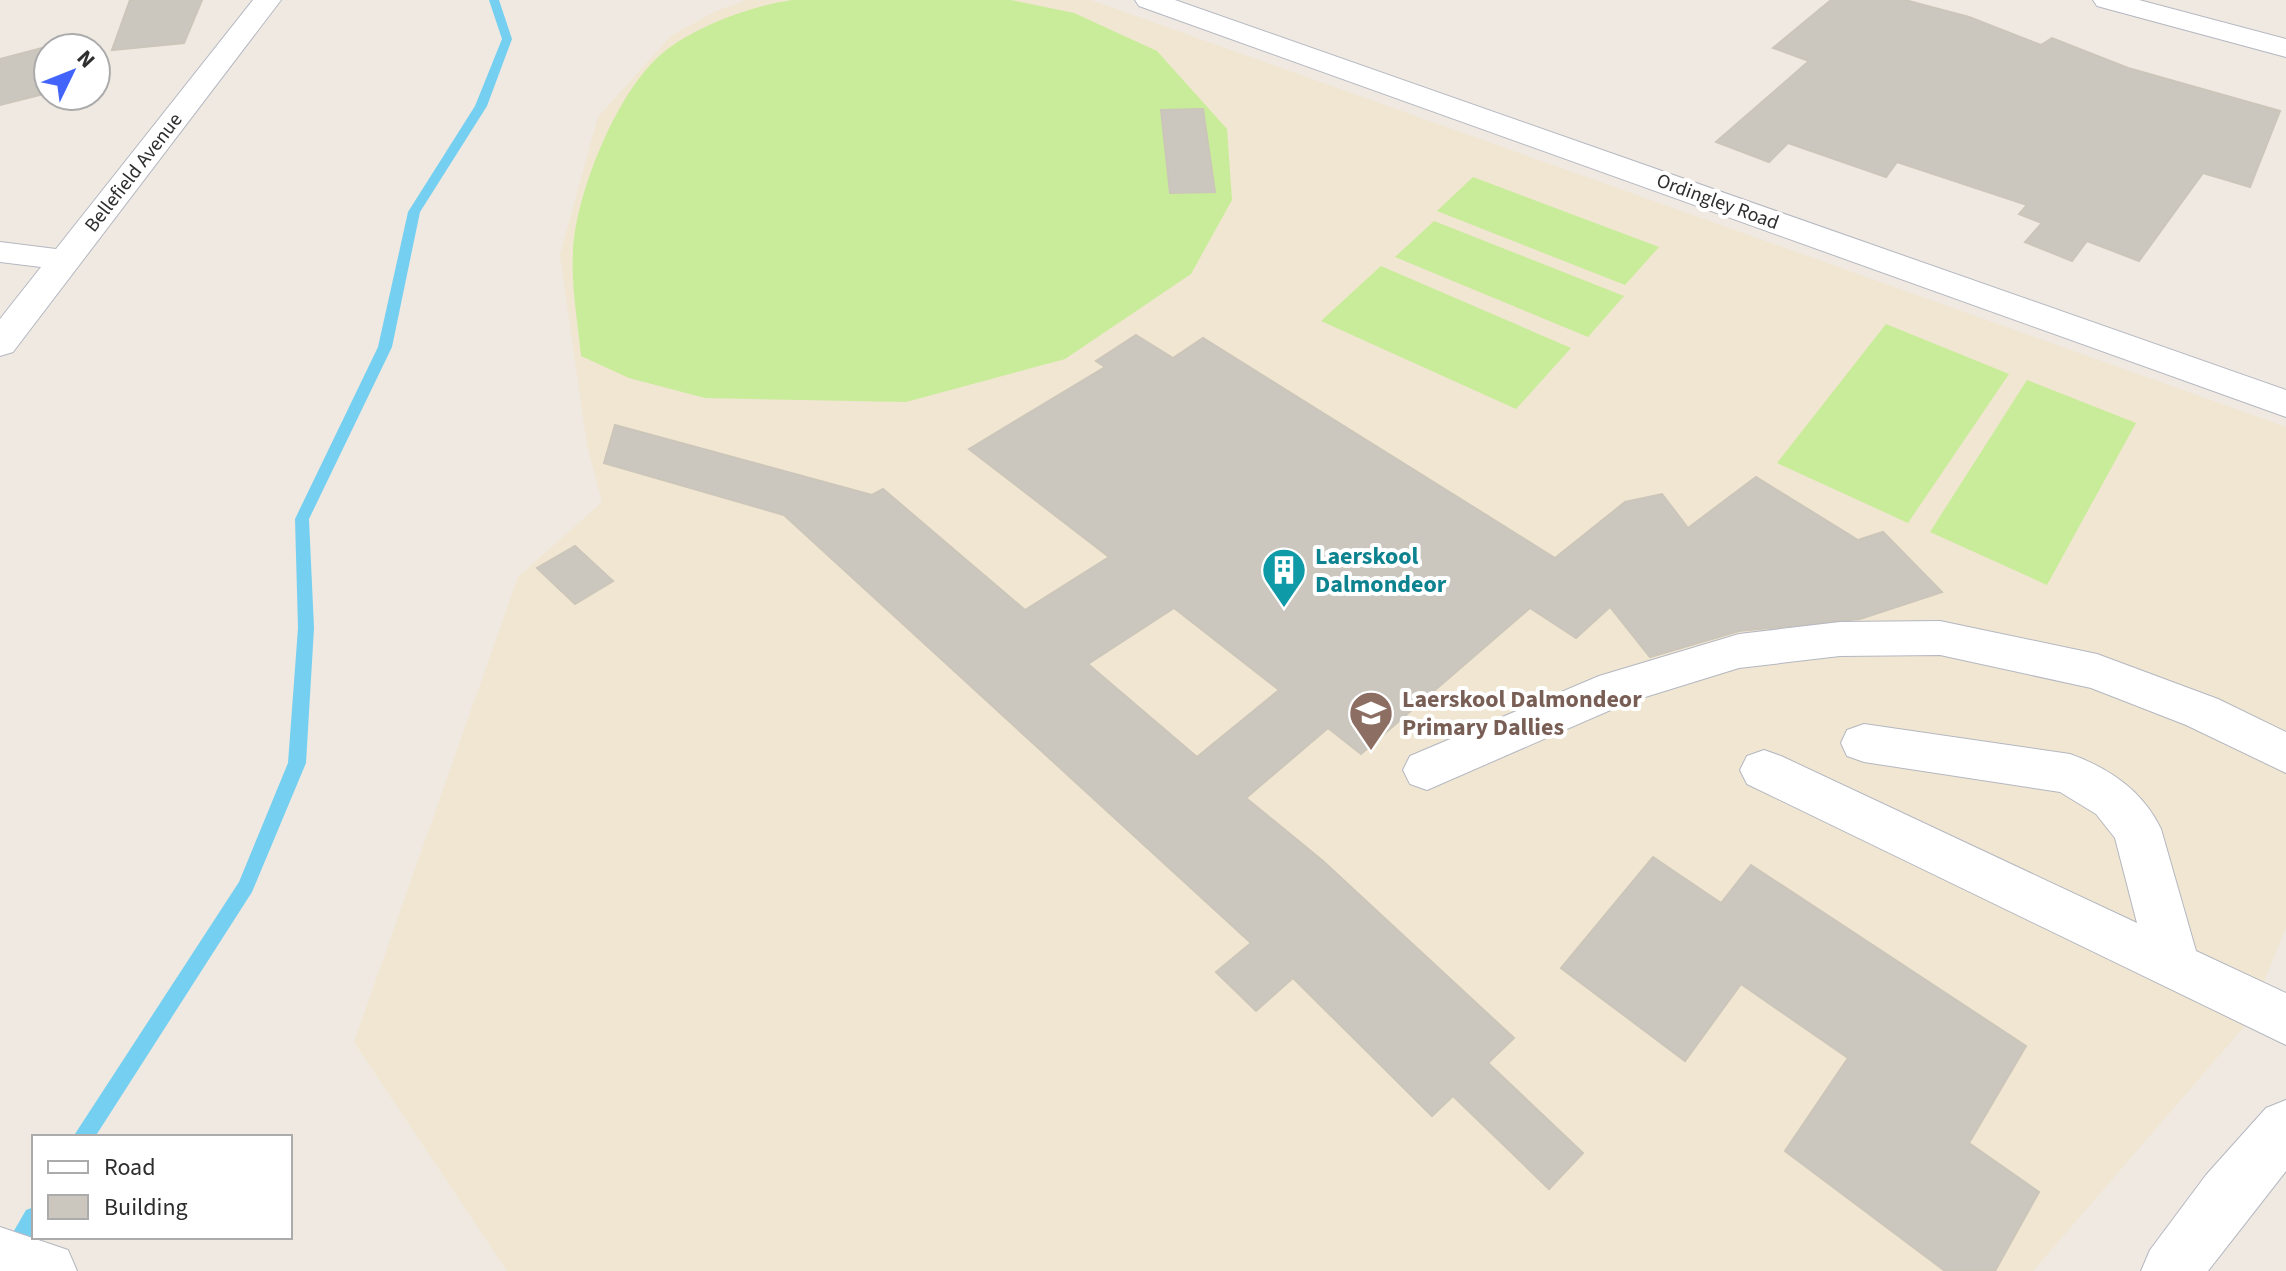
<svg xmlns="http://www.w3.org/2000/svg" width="2286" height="1271" viewBox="0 0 2286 1271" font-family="'Source Sans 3',sans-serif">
	<rect width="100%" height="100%" fill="#efe9e1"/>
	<path fill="#f0e6d1" d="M747,0h344l1195,427v500l-38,95 -215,249h-1526l-153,-229 164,-465 84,-75 -15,-57 -27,-190 38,-138 73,-81 45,-25z"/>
	<g fill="#c9ec9a">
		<path d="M792,0h219l63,13 83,38 70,78 5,71 -41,74 -126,85 -159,43 -201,-4 -76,-20 -48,-22c-3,-33 -10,-69 -8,-103 2,-57 41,-153 82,-193 31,-31 95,-54 137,-60z"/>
		<path d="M1473,177l186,70 -34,38 -188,-74z"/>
		<path d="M1434,221l190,75 -36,41 -193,-80z"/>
		<path d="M1381,266l190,82 -55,61 -195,-88z"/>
		<path d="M1886,324l123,50 -101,149 -131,-60z"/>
		<path d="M2027,380l109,43 -89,162 -117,-53z"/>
	</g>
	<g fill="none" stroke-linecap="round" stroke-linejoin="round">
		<g fill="#75cff0" fill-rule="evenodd">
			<path d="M489,0h10l13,39 -25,67 -67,106 -28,135 -83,172 5,109 -8,135 -54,129 -157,245h-22l166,-255 49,-119 10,-135 -3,-109 83,-172 30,-135 67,-106 27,-67z"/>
			<path d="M34,1207l1,30 -20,34h-15v-16l26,-45z"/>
		</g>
	</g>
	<g fill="#cbc7bf" stroke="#cbc5ba" stroke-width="2" fill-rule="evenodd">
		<path d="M130,0h72l-18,43 -72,7z"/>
		<path d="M1831,0h74l64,17 72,28 11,-7 76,30 152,43 -30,76 -47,-14 -64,88 -52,-20 -15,20 -47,-19 17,-19 -23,-9 8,-9 -130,-43 -11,15 -98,-34 -19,19 -53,-20 93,-81 -36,-13z"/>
		<path d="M57,44v4h-9v45l-48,12v-46z"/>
		<path d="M1203,109l12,83 -45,1 -9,-83z"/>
		<path d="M1136,335l37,23 30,-20 352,220 70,-56 37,-8 26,34 68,-51 102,63 25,-8 59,60 -82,27 -121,12 -89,26 -40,-50 -34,31 -46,-30 -169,146 -33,-26 -82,70 77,63 191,177 -26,25 95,90 -34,36 -96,-93 -21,20 -139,-138 -37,33 -40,-39 35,-29 -467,-428 -180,-52 11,-38 257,70 11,-6 142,121 84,-53 -140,-108 136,-82 -9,-6zM1174,608l105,82 -82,67 -109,-93z"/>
		<path d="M575,546l38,35 -38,23 -38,-36z"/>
		<path d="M1653,857l68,46 30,-38 275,181 -57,97 70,49 -44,79h-50l-160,-120 63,-93 -107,-74 -56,77 -124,-93z"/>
	</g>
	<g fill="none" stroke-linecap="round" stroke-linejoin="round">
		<g stroke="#b4b7c1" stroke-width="2">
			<g id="minor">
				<path d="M253,0h28l-268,352 -13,4v-37l41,-52 -41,-5v-20l56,7z"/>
				<path d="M1135,0h40l1111,390v27l-1147,-411z"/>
				<path d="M2093,0h46l147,39v18l-189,-51z"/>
				<path d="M1940,621l157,33 121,45 68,33v41l-100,-48 -95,-37 -151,-33 -100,1 -101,12 -110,34 -202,88 -17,-6 -7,-14 7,-14 189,-80 140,-42 101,-12z"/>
				<path d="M1864,724l206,30c39,14 73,37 91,75l35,122 90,42v52l-539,-261 -7,-14 7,-14 17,-6 17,6 356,167 -22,-85 -19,-24 -36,-22 -196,-30 -17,-6 -6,-13 6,-13z"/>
				<path d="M2286,1100v71l-78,100h-67l9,-21 56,-75 60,-67z"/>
				<path d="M0,1227l68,23 9,21h-77z"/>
			</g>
		</g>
		<use href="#minor" fill="#fff" fill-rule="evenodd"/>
	</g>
	<defs>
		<g id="building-pin" transform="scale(2.3)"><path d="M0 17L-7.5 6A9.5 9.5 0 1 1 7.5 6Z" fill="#0f9aa8" stroke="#fff"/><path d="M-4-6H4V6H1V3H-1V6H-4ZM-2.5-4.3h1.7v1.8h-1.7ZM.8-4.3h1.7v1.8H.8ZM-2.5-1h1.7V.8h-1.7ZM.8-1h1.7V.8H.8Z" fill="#fff"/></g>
		<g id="school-pin" transform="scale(2.3)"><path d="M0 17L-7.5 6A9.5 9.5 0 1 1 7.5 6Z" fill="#8d6e63" stroke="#fff"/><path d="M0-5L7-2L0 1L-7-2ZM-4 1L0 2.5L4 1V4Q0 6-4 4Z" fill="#fff"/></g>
	</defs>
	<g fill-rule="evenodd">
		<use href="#building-pin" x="1284" y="570"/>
		<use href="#school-pin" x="1371" y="713"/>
	</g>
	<g text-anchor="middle" stroke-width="8" stroke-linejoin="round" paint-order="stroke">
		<g font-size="20" fill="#2e2e2e" stroke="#fff">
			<text transform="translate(133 172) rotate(-52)" y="7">Bellefield Avenue</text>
			<text transform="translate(1718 201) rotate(20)" y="7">Ordingley Road</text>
		</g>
		<g font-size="24" font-weight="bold" fill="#0d838f" stroke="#fff" text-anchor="start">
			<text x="1315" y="564">Laerskool<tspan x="1315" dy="28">Dalmondeor</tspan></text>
		</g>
		<g font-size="24" font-weight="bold" fill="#785e54" stroke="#fff" text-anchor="start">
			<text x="1402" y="707">Laerskool Dalmondeor<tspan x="1402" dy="28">Primary Dallies</tspan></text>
		</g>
	</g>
	<rect x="32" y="1135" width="260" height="104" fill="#ffffff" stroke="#ababab" stroke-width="2"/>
	<rect x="48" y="1161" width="40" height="12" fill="#ffffff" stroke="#ababab" stroke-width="2"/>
	<text x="104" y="1175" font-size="24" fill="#2e2e2e">Road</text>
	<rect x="48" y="1195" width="40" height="24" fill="#cbc7bf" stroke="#ababab" stroke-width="2"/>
	<text x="104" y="1215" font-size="24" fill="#2e2e2e">Building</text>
	<g transform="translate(72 72) rotate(47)"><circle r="38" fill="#ffffff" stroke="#ababab" stroke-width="2"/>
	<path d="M0-6L14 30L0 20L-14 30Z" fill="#4264fb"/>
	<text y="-12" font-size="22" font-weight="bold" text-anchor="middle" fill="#2e2e2e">N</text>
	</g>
</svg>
